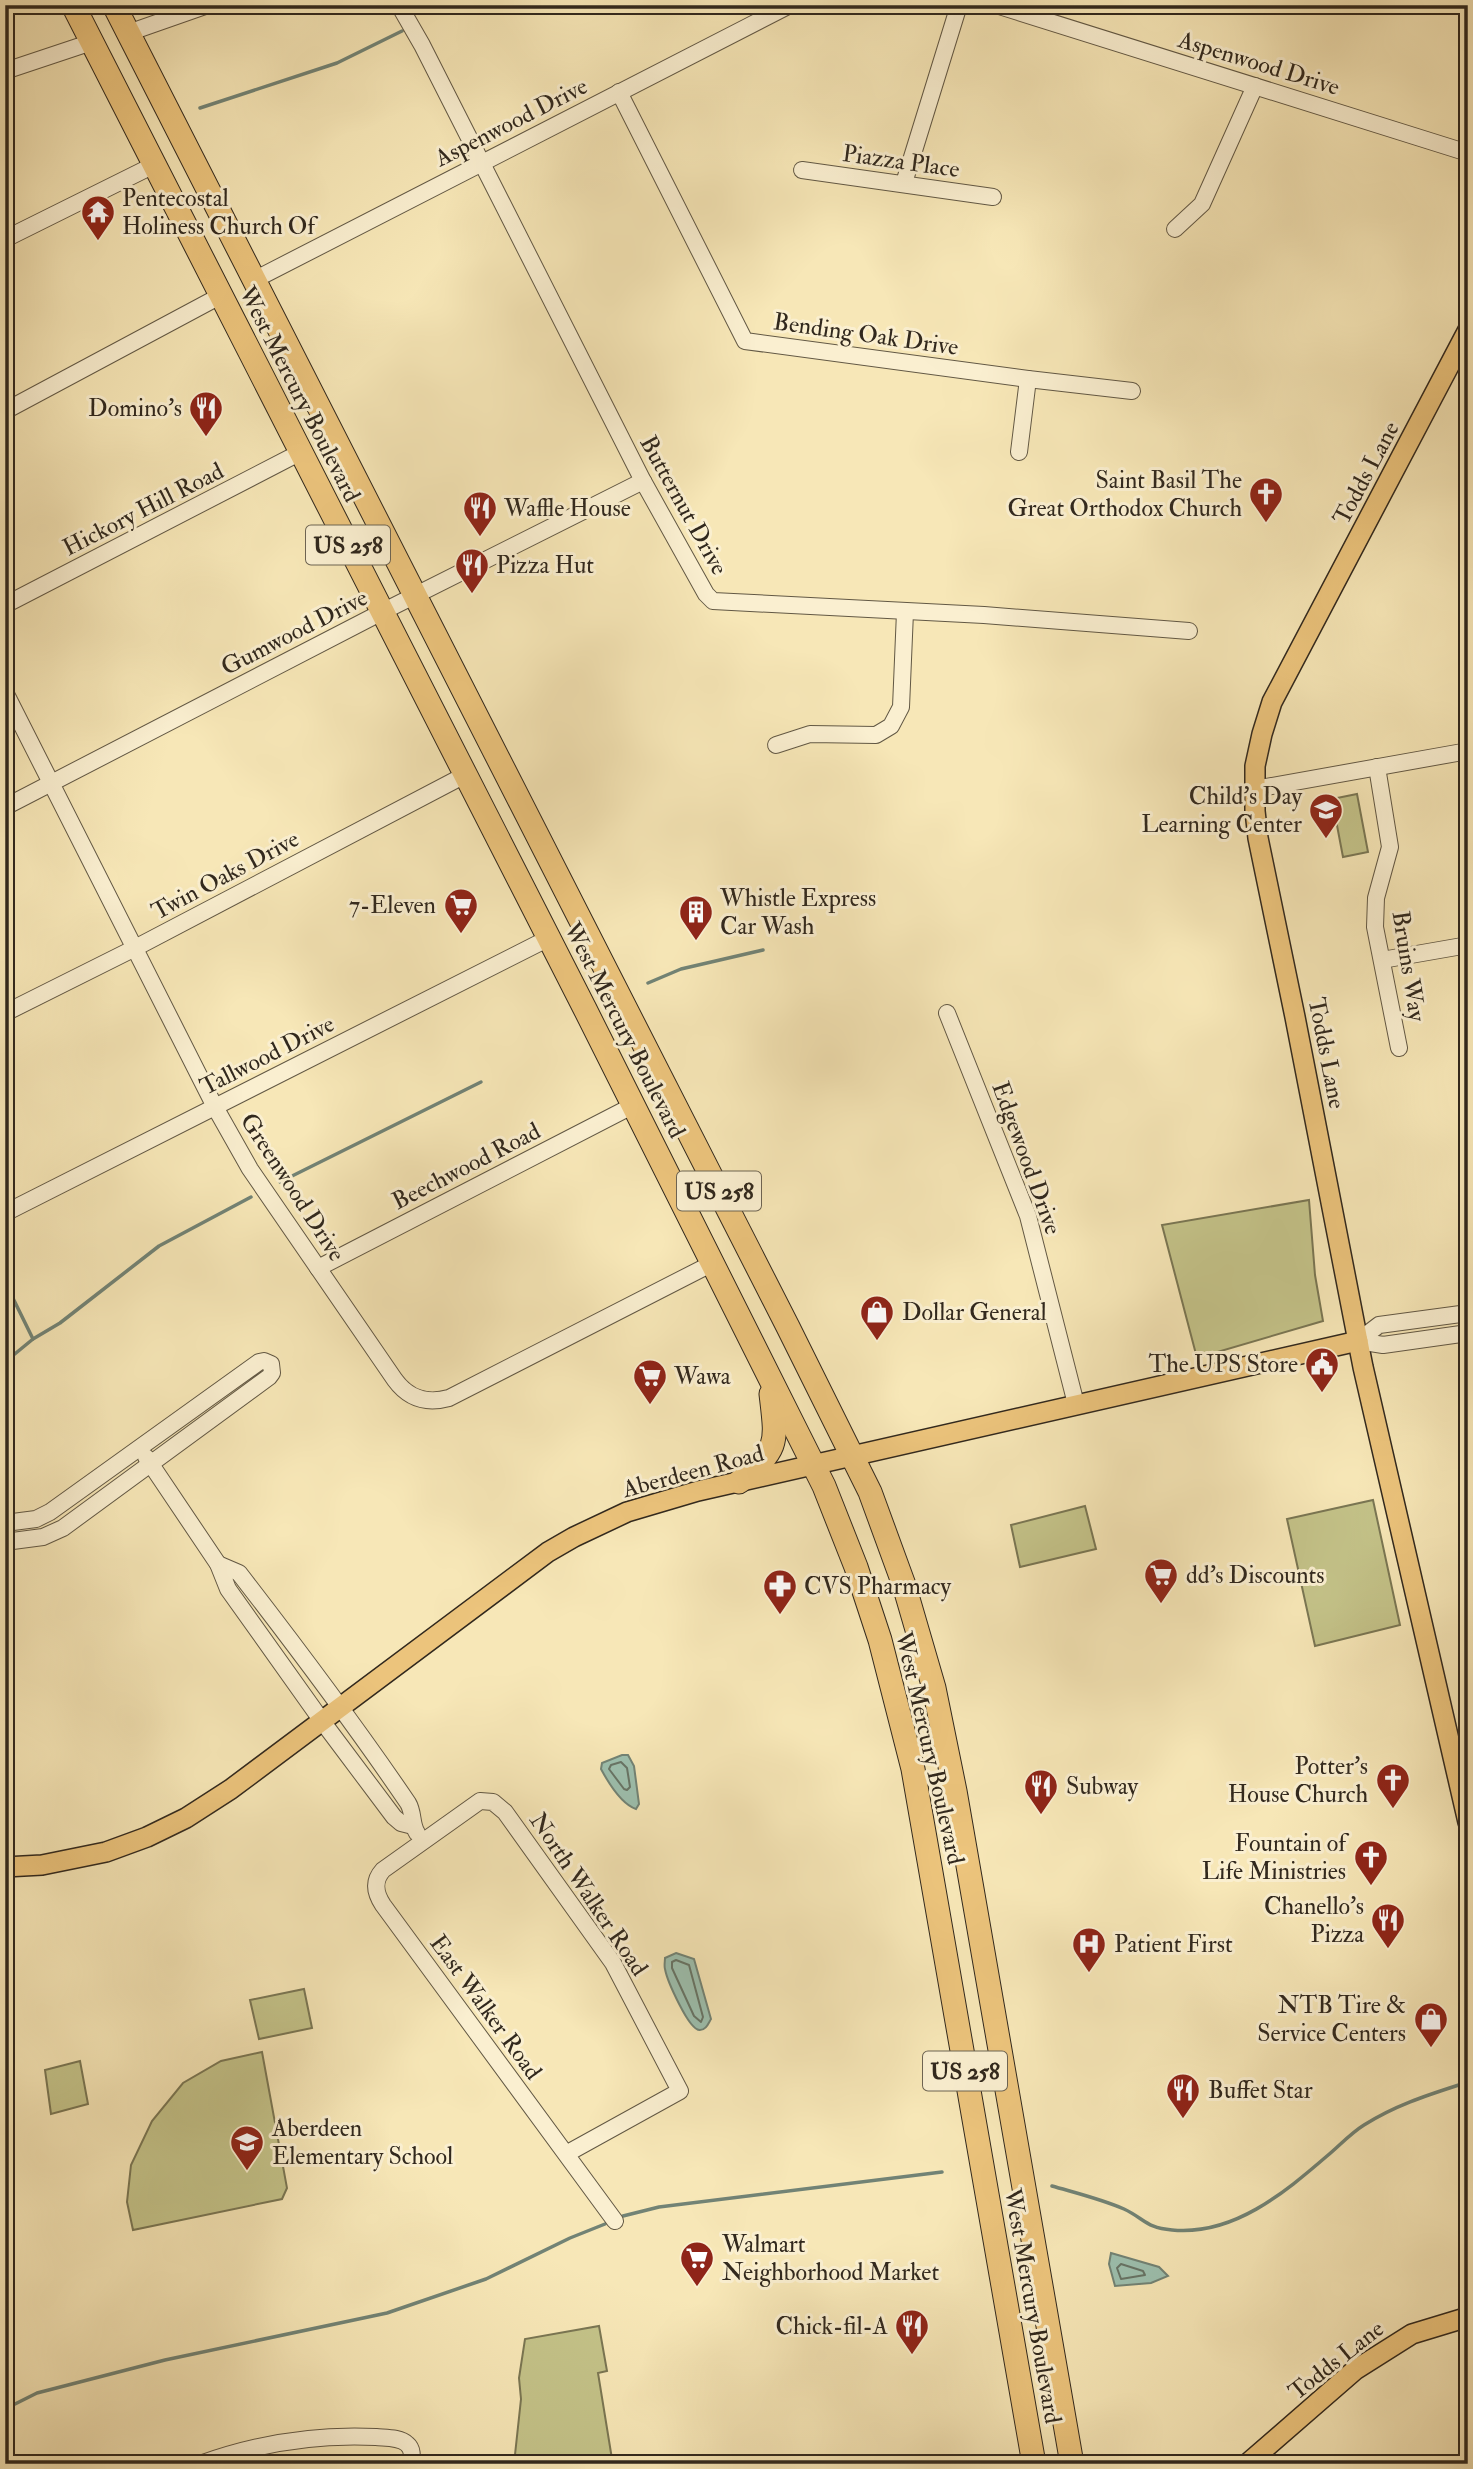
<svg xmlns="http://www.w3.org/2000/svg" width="1473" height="2469" viewBox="0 0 1473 2469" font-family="'IM FELL Double Pica',serif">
	<rect width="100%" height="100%" fill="#f7e7b7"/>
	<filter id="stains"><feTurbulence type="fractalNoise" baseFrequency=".00286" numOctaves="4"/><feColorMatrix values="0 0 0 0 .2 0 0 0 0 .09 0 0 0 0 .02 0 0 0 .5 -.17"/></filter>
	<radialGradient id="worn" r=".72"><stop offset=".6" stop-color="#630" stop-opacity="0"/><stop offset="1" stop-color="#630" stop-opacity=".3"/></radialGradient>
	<g fill="#c4c389" stroke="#7a7653" stroke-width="2">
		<path d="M1357,794l11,58 -25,5 -11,-58z"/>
		<path d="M1309,1200l6,75 8,46 -126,37 -35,-133z"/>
		<path d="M1373,1500l27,125 -85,21 -28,-127z"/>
		<path d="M1085,1506l11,43 -76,18 -9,-42z"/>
		<path d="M304,1989l8,39 -53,11 -9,-39z"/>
		<path d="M262,2052l25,136 -5,11 -149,31 -6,-28 4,-37 21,-44 31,-38 38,-22z"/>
		<path d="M80,2061l8,43 -37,10 -6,-44z"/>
		<path d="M599,2326l8,45 -9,2 14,86 -6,1v4h-92l7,-65 -2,-21 6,-39z"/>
	</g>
	<g fill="#9dc0af" stroke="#728375" stroke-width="2">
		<path d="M622,1755h6l6,11 5,38 -3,5c-15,-5 -28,-27 -35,-40l1,-6z"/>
		<path d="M676,1953l18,6 17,60c-3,5 -5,11 -11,11 -11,1 -33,-50 -35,-61 -1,-3 0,-8 0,-11z"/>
		<path d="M1111,2253l48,14 9,9 -17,7 -36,3 -6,-22z"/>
	</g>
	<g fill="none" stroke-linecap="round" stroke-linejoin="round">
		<g stroke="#677466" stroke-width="2">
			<path d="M621,1762l6,6 3,19 -3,3 -3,-1 -15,-20 2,-4z"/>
			<path d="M676,1960l13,5 14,52 -2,5 -7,-6 -22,-48v-6z"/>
			<path d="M1121,2264l22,7 2,4 -24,4 -4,-11z"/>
		</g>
		<g stroke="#728375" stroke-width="3.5">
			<path d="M200,108l137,-45 65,-32"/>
			<path d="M648,983l33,-14 82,-19"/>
			<path d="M280,1182l201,-100"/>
			<path d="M5,1282l28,57"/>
			<path d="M5,1362l28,-23 27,-16 99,-77 92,-49"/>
			<path d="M1052,2186c24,7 49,13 72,23 21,10 22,19 48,21 61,6 112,-37 155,-74 12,-10 24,-23 37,-31 33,-21 67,-31 104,-43"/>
			<path d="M623,2216l36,-9 283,-35"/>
			<path d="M5,2409l32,-16 128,-33 222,-47 99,-34 84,-41 35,-14"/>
		</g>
		<g stroke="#625844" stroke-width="18">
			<g id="minor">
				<path d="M399,5l23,40 221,436 63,113 7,7 271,14 205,16"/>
				<path d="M996,5l472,148"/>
				<path d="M128,33l80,-28"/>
				<path d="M5,71l87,-29"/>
				<path d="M619,92l126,249 283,38 104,12"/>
				<path d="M802,170l191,27"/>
				<path d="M904,183l55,-178"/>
				<path d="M1175,229l27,-25 53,-118"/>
				<path d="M5,239l149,-74"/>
				<path d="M254,280l536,-275"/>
				<path d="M5,411l215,-115"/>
				<path d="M1019,452l9,-73"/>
				<path d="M5,605l296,-153"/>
				<path d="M5,692l210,415 35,62 145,211c14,19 32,24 54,18l264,-135"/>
				<path d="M776,745l34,-11 66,1 15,-9 10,-19 4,-95"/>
				<path d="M1377,767l13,80 -14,51 -1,29 24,121"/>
				<path d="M1255,789l213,-38"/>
				<path d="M5,807l377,-195 261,-131"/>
				<path d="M1382,960l86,-15"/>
				<path d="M5,1013l130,-65 330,-173"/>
				<path d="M947,1013l81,203 48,188"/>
				<path d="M5,1213l544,-275"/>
				<path d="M318,1268l316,-163"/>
				<path d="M1358,1341l21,-16 89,-12"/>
				<path d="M1358,1341l25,4 85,-12"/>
				<path d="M146,1457l72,107 10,25 94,132 72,96 7,6 12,3"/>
				<path d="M5,1523l31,-4 14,-7 209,-150 5,-1 7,3 1,9 -3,4 -206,151 -20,9 -38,5"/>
				<path d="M218,1564l21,9c58,75 116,152 169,230 6,10 3,21 9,30"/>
				<path d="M1454,1762l14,-3"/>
				<path d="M566,2154l114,-63 -67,-128 -108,-151 -12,-10 -13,-1 -97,69c-10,11 -8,23 0,35l232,316"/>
				<path d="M200,2464c58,-21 114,-30 176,-27 9,1 24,0 31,7 6,5 5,12 4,20"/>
			</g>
		</g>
		<g stroke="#31281d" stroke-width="22">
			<g id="major">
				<path d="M1468,330l-196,372 -10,32 -7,32v45l3,27 37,179 68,350 105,455"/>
				<path d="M5,1867l37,-2 64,-13 41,-15 39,-19 45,-29 317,-237 26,-15 53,-25 71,-21 660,-150"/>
				<path d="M1247,2464l108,-94 57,-36 56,-17"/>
			</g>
		</g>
		<g stroke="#31281d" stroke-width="25">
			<g id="highway">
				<path d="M73,5l512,1004 239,477 32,81 24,73 33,129 121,695"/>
				<path d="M114,5l674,1322 82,165 34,93 30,103 21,103 117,673"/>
				<path d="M739,1482c40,-34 38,-37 32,-88"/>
			</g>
		</g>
		<use href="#minor" stroke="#faefd0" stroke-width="16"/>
		<use href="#major" stroke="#ecc47c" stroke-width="19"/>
		<use href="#highway" stroke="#ecc47c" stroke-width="23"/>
	</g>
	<defs>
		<g id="temple-pin" transform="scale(1.75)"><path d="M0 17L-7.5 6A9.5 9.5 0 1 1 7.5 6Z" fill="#8f2418" stroke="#faefd0"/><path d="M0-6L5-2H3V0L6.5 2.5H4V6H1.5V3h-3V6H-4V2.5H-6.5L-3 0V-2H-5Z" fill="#fff"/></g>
		<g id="restaurant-pin" transform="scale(1.75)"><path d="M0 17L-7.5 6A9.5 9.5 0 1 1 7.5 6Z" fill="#8f2418" stroke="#faefd0"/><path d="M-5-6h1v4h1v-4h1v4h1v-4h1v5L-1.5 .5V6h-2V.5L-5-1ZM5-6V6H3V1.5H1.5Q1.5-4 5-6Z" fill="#fff"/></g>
		<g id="church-pin" transform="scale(1.75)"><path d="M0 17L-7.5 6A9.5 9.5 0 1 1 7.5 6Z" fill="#8f2418" stroke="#faefd0"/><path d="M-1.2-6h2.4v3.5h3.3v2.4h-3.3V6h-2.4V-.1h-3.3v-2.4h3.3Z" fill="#fff"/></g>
		<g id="school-pin" transform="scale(1.75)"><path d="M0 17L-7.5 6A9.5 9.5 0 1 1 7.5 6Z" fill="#8f2418" stroke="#faefd0"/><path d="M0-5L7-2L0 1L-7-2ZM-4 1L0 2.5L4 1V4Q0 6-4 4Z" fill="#fff"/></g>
		<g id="supermarket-pin" transform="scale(1.75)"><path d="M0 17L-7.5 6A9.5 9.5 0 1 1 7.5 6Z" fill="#8f2418" stroke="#faefd0"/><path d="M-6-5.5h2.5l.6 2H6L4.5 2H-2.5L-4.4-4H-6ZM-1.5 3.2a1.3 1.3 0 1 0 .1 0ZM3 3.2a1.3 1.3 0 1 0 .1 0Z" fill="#fff"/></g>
		<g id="building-pin" transform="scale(1.75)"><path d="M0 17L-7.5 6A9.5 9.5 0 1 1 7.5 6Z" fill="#8f2418" stroke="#faefd0"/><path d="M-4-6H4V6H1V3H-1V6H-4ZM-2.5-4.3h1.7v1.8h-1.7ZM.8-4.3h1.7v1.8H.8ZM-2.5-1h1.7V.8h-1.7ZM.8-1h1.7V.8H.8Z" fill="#fff"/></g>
		<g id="shop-pin" transform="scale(1.75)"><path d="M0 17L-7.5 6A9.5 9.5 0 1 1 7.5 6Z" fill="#8f2418" stroke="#faefd0"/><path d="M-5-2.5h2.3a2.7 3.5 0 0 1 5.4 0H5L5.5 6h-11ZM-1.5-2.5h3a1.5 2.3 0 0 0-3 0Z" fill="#fff"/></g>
		<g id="civic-pin" transform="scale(1.75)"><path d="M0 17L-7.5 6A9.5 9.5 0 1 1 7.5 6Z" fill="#8f2418" stroke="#faefd0"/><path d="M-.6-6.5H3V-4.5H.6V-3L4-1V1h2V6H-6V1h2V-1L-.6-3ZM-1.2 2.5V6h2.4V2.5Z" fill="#fff"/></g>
		<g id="pharmacy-pin" transform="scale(1.75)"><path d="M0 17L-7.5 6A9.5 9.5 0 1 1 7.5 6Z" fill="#8f2418" stroke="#faefd0"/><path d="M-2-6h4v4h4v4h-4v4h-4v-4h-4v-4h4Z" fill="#fff"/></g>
		<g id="hospital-pin" transform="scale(1.75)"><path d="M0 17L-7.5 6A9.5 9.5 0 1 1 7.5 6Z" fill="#8f2418" stroke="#faefd0"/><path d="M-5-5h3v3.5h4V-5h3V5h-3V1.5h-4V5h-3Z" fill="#fff"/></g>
	</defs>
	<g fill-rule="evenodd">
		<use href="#temple-pin" x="98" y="212"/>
		<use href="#restaurant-pin" x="206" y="408"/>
		<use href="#church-pin" x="1266" y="494"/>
		<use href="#restaurant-pin" x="480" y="508"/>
		<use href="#restaurant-pin" x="472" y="565"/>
		<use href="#school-pin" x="1326" y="810"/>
		<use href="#supermarket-pin" x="461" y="905"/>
		<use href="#building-pin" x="696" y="912"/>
		<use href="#shop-pin" x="877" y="1312"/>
		<use href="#civic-pin" x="1322" y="1364"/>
		<use href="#supermarket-pin" x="650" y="1376"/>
		<use href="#supermarket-pin" x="1161" y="1575"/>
		<use href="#pharmacy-pin" x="780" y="1586"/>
		<use href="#church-pin" x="1393" y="1780"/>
		<use href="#restaurant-pin" x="1041" y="1786"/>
		<use href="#church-pin" x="1371" y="1857"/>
		<use href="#restaurant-pin" x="1388" y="1920"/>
		<use href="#hospital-pin" x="1089" y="1944"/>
		<use href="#shop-pin" x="1431" y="2019"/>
		<use href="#restaurant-pin" x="1183" y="2090"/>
		<use href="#school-pin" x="247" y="2142"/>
		<use href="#supermarket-pin" x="697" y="2258"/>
		<use href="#restaurant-pin" x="912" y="2326"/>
	</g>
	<g text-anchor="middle" stroke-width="6" stroke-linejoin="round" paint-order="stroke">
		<g fill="#faefd0" stroke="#6d6453" stroke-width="2">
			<rect x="306" y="525.5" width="84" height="39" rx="5"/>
			<rect x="677" y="1171.5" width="84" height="39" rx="5"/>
			<rect x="923" y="2051.5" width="84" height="39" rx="5"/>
		</g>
		<g font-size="23" font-weight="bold" fill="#31281d">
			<text x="348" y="553">US 258</text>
			<text x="719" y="1199">US 258</text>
			<text x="965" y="2079">US 258</text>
		</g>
		<g font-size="24" fill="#31281d" stroke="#faefd0">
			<text transform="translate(1259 63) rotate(17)" y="8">Aspenwood Drive</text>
			<text transform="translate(511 122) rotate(-27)" y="8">Aspenwood Drive</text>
			<text transform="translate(901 161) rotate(8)" y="8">Piazza Place</text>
			<text transform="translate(866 334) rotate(8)" y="8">Bending Oak Drive</text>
			<text transform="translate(300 394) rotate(63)" y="8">West Mercury Boulevard</text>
			<text transform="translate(1366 473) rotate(-62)" y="8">Todds Lane</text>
			<text transform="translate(684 505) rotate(61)" y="8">Butternut Drive</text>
			<text transform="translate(143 509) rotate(-27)" y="8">Hickory Hill Road</text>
			<text transform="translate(294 632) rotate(-27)" y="8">Gumwood Drive</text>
			<text transform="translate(225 875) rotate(-28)" y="8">Twin Oaks Drive</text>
			<text transform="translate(1409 966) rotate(81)" y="8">Bruins Way</text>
			<text transform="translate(625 1030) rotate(63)" y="8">West Mercury Boulevard</text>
			<text transform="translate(1327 1053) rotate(79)" y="8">Todds Lane</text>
			<text transform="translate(267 1055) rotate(-27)" y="8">Tallwood Drive</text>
			<text transform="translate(1027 1158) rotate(70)" y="8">Edgewood Drive</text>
			<text transform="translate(466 1166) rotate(-27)" y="8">Beechwood Road</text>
			<text transform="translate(293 1187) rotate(57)" y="8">Greenwood Drive</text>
			<text transform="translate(693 1471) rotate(-15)" y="8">Aberdeen Road</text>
			<text transform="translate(930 1748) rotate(77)" y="8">West Mercury Boulevard</text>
			<text transform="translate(589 1894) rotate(56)" y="8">North Walker Road</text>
			<text transform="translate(486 2007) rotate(54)" y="8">East Walker Road</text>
			<text transform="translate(1033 2306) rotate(80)" y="8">West Mercury Boulevard</text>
			<text transform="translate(1336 2360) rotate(-38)" y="8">Todds Lane</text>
		</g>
		<g font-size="24" fill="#31281d" stroke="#faefd0" text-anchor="start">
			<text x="122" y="206">Pentecostal<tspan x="122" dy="28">Holiness Church Of</tspan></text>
			<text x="182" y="416" text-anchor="end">Domino's</text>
			<text x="1242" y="488" text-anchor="end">Saint Basil The<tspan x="1242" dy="28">Great Orthodox Church</tspan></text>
			<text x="504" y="516">Waffle House</text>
			<text x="496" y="573">Pizza Hut</text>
			<text x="1302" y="804" text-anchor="end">Child's Day<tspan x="1302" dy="28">Learning Center</tspan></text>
			<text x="720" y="906">Whistle Express<tspan x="720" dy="28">Car Wash</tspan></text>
			<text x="436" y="913" text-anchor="end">7-Eleven</text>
			<text x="902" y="1320">Dollar General</text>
			<text x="1298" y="1372" text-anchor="end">The UPS Store</text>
			<text x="674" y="1384">Wawa</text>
			<text x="1186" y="1583">dd's Discounts</text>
			<text x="804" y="1594">CVS Pharmacy</text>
			<text x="1368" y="1774" text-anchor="end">Potter’s<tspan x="1368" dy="28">House Church</tspan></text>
			<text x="1066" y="1794">Subway</text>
			<text x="1346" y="1851" text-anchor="end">Fountain of<tspan x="1346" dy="28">Life Ministries</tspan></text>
			<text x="1364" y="1914" text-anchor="end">Chanello’s<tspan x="1364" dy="28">Pizza</tspan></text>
			<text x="1114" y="1952">Patient First</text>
			<text x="1406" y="2013" text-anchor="end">NTB Tire &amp;<tspan x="1406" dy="28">Service Centers</tspan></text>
			<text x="1208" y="2098">Buffet Star</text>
			<text x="272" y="2136">Aberdeen<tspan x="272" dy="28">Elementary School</tspan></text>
			<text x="722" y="2252">Walmart<tspan x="722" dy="28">Neighborhood Market</tspan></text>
			<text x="888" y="2334" text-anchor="end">Chick-fil-A</text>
		</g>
	</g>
	<rect width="1473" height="2469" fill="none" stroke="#f7e7b7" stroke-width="28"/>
	<rect x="7" y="7" width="1459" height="2455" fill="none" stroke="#31281d" stroke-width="3.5"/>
	<rect x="14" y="14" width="1445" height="2441" fill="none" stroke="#31281d" stroke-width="2"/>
	<rect width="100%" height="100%" filter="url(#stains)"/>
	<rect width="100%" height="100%" fill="url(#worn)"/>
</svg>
